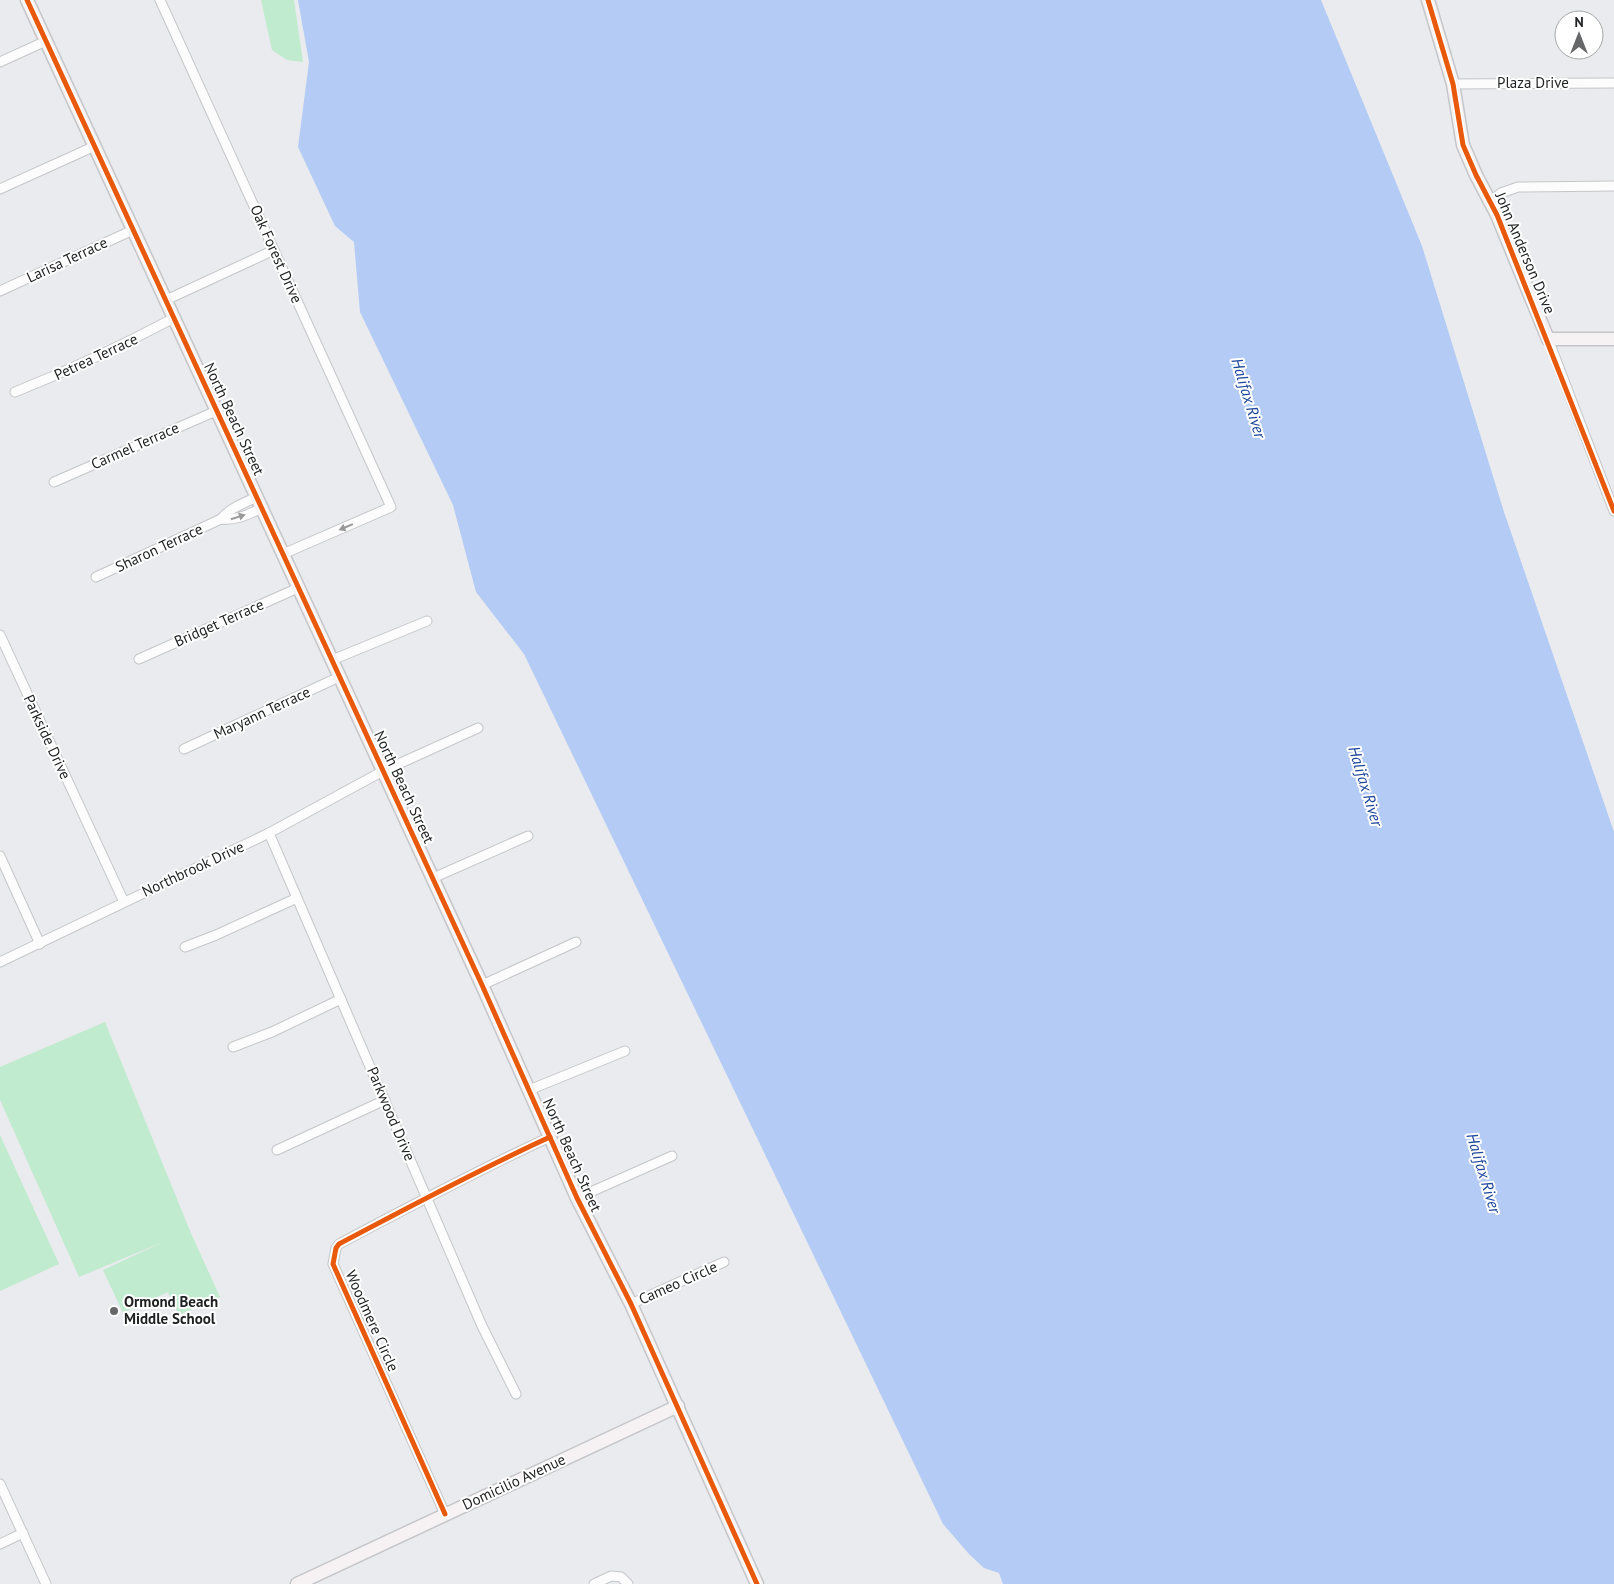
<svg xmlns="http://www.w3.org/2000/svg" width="1614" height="1584" viewBox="0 0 1614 1584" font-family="'PT Sans',sans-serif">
	<rect width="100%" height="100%" fill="#e9ebee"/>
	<g fill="#c0ebce">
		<path d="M261,0h33l9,62 -16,-2 -15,-10z"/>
		<path d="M105,1022l85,209 30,66 -41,18 -11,-23 -45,21 -20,-43 60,-28 -84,35 -79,-177v-33z"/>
		<path d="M0,1135l59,129 -59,27z"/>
	</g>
	<path fill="#b3cbf5" d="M298,0h1023l101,246 82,266 110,320v752h-611l-4,-11 -15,-5 -15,-14 -26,-30 -419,-870 -48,-62 -23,-87 -93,-193 -6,-70 -19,-16 -37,-79 11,-85z"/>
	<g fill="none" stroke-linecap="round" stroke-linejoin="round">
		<g stroke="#c5c6c9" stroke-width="11">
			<g id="street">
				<path d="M160,0l231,507 -108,47"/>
				<path d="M0,62l46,-21"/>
				<path d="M1453,84l161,-1"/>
				<path d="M0,189l95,-43"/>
				<path d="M1491,201l10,-8 17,-6 96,-1"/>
				<path d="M0,291l133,-61"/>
				<path d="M166,300l108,-50"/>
				<path d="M1548,339l66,172"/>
				<path d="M15,392c55,-22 108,-47 159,-74"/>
				<path d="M54,482l162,-71"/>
				<path d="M257,497c-13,6 -27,11 -36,22 15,2 28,-5 41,-11"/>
				<path d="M96,577l125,-58"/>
				<path d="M0,635l124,267"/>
				<path d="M139,659l159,-71"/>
				<path d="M332,660l95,-39"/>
				<path d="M184,749l155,-72"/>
				<path d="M269,833l213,493 34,68"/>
				<path d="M0,856l40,88"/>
				<path d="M433,878l95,-42"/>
				<path d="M185,947l31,-12 81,-37"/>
				<path d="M0,962l269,-129 114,-62 95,-43"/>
				<path d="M482,985l94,-43"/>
				<path d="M233,1047l39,-15 69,-33"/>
				<path d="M529,1090l96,-39"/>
				<path d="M277,1150l108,-50"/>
				<path d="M577,1198l95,-42"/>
				<path d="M631,1304l93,-42"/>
				<path d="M0,1484l46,100"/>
				<path d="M445,1514l-112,-250 3,-16 3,-4c70,-37 139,-74 211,-107"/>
				<path d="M0,1544l23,-11"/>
				<path d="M594,1584l17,-8 10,1 7,7"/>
			</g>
		</g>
		<g stroke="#c5c6c9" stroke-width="15">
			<g id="secondary">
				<path d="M27,0l455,985 95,213 54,106 126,280"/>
				<path d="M1428,0l25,84 10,61 13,30 21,40 51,124h66"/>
				<path d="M297,1584l381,-178"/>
			</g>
		</g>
		<use href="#street" stroke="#fcfcfc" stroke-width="9"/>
		<use href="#secondary" stroke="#f6f2f3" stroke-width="12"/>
		<g stroke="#fff" stroke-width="8">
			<g id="cycleway">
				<path d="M27,0l455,985 95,213 54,106 126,280"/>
				<path d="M1428,0l25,84 10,61 13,30 21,40 117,296"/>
				<path d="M445,1514l-112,-250 3,-16 3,-4c70,-37 139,-74 211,-107"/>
			</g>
		</g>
		<use href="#cycleway" stroke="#e8590c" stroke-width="5"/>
	</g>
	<defs><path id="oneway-solid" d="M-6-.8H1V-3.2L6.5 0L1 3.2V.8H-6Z" transform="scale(1.25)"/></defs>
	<g fill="#999">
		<use href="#oneway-solid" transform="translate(238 517) rotate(-17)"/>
		<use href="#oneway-solid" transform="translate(346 527) rotate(157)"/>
	</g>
	<circle fill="#666769" stroke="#fff" stroke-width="2" cx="114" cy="1311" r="5"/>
	<g text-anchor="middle" stroke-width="4" stroke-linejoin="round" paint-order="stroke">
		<g font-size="15" fill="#1f2021" stroke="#fff">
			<text x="1533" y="88">Plaza Drive</text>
			<text transform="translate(1525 253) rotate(67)" y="5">John Anderson Drive</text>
			<text transform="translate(276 254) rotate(66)" y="5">Oak Forest Drive</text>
			<text transform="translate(67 260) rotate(-25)" y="5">Larisa Terrace</text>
			<text transform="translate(96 357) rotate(-25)" y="5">Petrea Terrace</text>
			<text transform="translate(234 419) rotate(65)" y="5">North Beach Street</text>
			<text transform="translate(135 446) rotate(-24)" y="5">Carmel Terrace</text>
			<text transform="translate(159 548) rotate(-25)" y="5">Sharon Terrace</text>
			<text transform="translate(219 623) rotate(-24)" y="5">Bridget Terrace</text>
			<text transform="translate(262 713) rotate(-25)" y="5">Maryann Terrace</text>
			<text transform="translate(47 737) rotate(65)" y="5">Parkside Drive</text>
			<text transform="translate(404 787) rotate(65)" y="5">North Beach Street</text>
			<text transform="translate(193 869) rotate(-25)" y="5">Northbrook Drive</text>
			<text transform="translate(391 1114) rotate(67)" y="5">Parkwood Drive</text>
			<text transform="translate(572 1155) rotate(66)" y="5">North Beach Street</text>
			<text transform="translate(678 1283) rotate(-24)" y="5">Cameo Circle</text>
			<text transform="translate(372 1321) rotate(66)" y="5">Woodmere Circle</text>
			<text transform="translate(514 1482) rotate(-25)" y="5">Domicilio Avenue</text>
		</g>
		<g font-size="15" font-weight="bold" fill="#1f2021" stroke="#fff" text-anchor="start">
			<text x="124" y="1307">Ormond Beach<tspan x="124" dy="17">Middle School</tspan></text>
		</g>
		<g font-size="16" font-style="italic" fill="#1e479b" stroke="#fff">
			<text transform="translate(1249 398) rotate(73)" y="6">Halifax River</text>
			<text transform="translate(1366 786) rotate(73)" y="6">Halifax River</text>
			<text transform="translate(1484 1173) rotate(73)" y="6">Halifax River</text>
		</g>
	</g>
	<g transform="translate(1579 35)"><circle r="24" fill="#ffffff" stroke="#a5a6a6"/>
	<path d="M0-4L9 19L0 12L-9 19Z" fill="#666769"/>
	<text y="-8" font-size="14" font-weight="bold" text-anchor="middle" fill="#1f2021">N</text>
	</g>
</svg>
